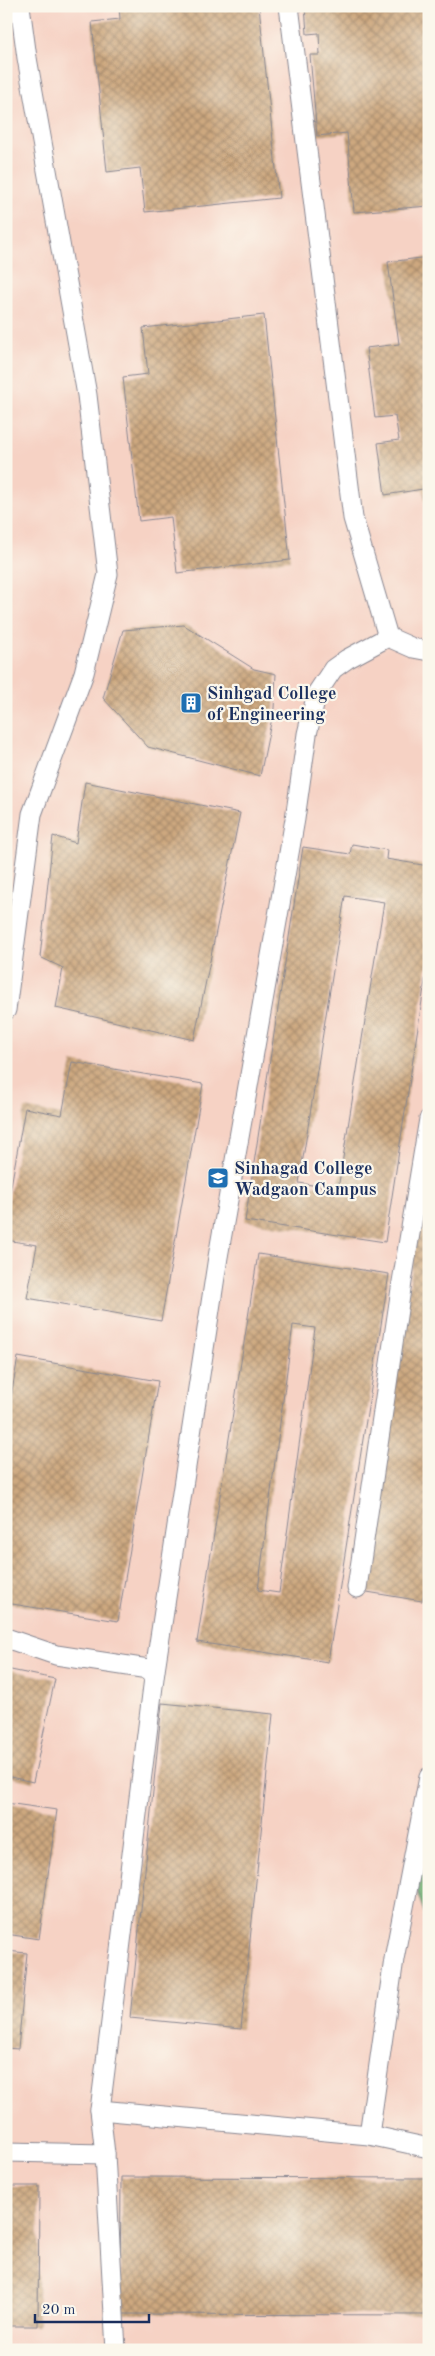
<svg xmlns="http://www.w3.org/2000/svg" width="435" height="2356" viewBox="0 0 435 2356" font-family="'Old Standard TT',serif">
	<defs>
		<pattern id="forest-crowns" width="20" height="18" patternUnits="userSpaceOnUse" patternTransform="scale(1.25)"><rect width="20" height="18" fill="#6eae70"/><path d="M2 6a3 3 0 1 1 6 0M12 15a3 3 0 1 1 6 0" fill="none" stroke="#5a8e5f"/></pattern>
		<pattern id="building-cross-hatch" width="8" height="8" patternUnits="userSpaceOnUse" patternTransform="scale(1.25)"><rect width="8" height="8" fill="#cda87f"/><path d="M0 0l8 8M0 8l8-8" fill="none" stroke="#a6896b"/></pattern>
	</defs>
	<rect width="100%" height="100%" fill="#fbf7ec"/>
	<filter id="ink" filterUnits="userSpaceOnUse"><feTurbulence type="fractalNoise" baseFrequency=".02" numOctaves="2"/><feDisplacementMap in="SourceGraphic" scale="10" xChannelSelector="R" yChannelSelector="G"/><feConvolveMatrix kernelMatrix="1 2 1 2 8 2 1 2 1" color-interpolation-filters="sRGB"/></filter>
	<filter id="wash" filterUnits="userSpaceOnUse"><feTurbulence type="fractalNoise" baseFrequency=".0096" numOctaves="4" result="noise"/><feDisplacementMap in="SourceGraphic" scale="20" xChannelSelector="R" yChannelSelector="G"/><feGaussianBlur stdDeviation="1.12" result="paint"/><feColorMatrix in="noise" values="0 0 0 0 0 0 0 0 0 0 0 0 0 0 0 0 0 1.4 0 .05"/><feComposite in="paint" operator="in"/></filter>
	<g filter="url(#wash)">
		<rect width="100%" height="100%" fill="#f4dec3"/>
		<rect fill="#f6d2c4" x="6" y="6" width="423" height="2344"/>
		<path fill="url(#forest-crowns)" stroke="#446e67" d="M429,1835v91l-13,-37z"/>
		<g id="blocks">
			<g fill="url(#building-cross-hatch)" fill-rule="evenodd">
				<path d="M119,6h140l20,192 -134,14 -5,-44 -33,4 -15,-150 28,-3z"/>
				<path d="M305,6h124v200l-75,6 -7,-79 -30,3 -7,-81h10l-1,-22 -12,1z"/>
				<path d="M429,257v263l-1,1 -5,-32 -38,6 -7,-52 21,-3 -4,-24 -20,2 -9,-70 33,-4 -11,-82z"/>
				<path d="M264,315l26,245 -113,13 -6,-56 -32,4 -16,-144 25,-3 -5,-46z"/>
				<path d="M184,625l70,44 22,5 -2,34 -14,68 -112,-29 -45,-49 20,-68z"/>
				<path d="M85,782l155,31 -46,227 -138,-32 7,-40 -23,-11 13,-121 23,7z"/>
				<path d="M352,844l35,6 -1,9 43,7v89l-44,287 -140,-21 58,-374 47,7zM345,896l39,6 -46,287 -39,-6z"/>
				<path d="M72,1062l131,22 -42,237 -134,-23 10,-53 -31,-5v-26l19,-106 37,7z"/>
				<path d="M429,1159v412l-7,30 -61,-10z"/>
				<path d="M258,1254l131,20 -61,388 -131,-20zM293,1325l22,3 -36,265 -21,-3z"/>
				<path d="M18,1357l140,24 -40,240 -112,-18v-195h3z"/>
				<path d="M6,1669l49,10 -22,103 -27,-6z"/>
				<path d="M162,1703l111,11 -32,315 -111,-11z"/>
				<path d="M6,1803l51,7 -18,129 -33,-5z"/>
				<path d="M6,1951l21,2 -9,96 -12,-1z"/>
				<path d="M121,2177l308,1v137l-309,-1z"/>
				<path d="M6,2186h33l-1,140h-32z"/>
			</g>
		</g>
	</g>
	<g filter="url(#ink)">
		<use href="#blocks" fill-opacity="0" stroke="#888690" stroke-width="1"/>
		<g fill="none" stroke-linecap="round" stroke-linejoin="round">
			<g stroke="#888690" stroke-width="21">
				<g id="service">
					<path d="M289,6l64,512 35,119 25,11 16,3"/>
					<path d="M6,1010l26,-196 52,-141 24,-99 -21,-179 -60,-337 -7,-52"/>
					<path d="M357,1588l45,-306 27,-163"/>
					<path d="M6,1638l50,17 99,15"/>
					<path d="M100,2110l269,25 60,13"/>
					<path d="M369,2135l25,-176 35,-182"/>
					<path d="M6,2152l99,2"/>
					<path d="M116,2350l-11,-196 -5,-44 55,-440 63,-413 77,-438 12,-85 10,-41 16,-24 14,-10 41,-22"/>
				</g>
			</g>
			<use href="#service" stroke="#fff" stroke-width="19"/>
		</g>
	</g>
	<defs>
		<g id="building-square" transform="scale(1.125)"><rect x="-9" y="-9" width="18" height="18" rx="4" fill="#1f6fb2" stroke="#fbf7ec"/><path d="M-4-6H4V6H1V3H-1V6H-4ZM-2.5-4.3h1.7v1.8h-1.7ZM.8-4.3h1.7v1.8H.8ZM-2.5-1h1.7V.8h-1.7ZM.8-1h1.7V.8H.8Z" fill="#fff"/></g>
		<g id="university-square" transform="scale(1.125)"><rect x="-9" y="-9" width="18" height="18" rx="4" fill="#1f6fb2" stroke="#fbf7ec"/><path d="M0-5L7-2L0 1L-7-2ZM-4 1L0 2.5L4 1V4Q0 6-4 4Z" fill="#fff"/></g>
	</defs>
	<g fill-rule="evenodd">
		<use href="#building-square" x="191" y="703"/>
		<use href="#university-square" x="218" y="1178"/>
	</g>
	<g text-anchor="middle" stroke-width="4.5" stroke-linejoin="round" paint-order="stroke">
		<g font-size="18" font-weight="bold" fill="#1b2f5e" stroke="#fbf7ec" text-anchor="start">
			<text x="207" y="699">Sinhgad College<tspan x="207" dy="21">of Engineering</tspan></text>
			<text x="234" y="1174">Sinhagad College<tspan x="234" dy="21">Wadgaon Campus</tspan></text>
		</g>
	</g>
	<rect width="435" height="2356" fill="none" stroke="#fbf7ec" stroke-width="25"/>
	<path d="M35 2314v8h114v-8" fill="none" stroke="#1b2f5e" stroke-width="2.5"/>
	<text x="42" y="2314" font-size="15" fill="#1b2f5e" stroke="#fbf7ec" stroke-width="4" paint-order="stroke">20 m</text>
</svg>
